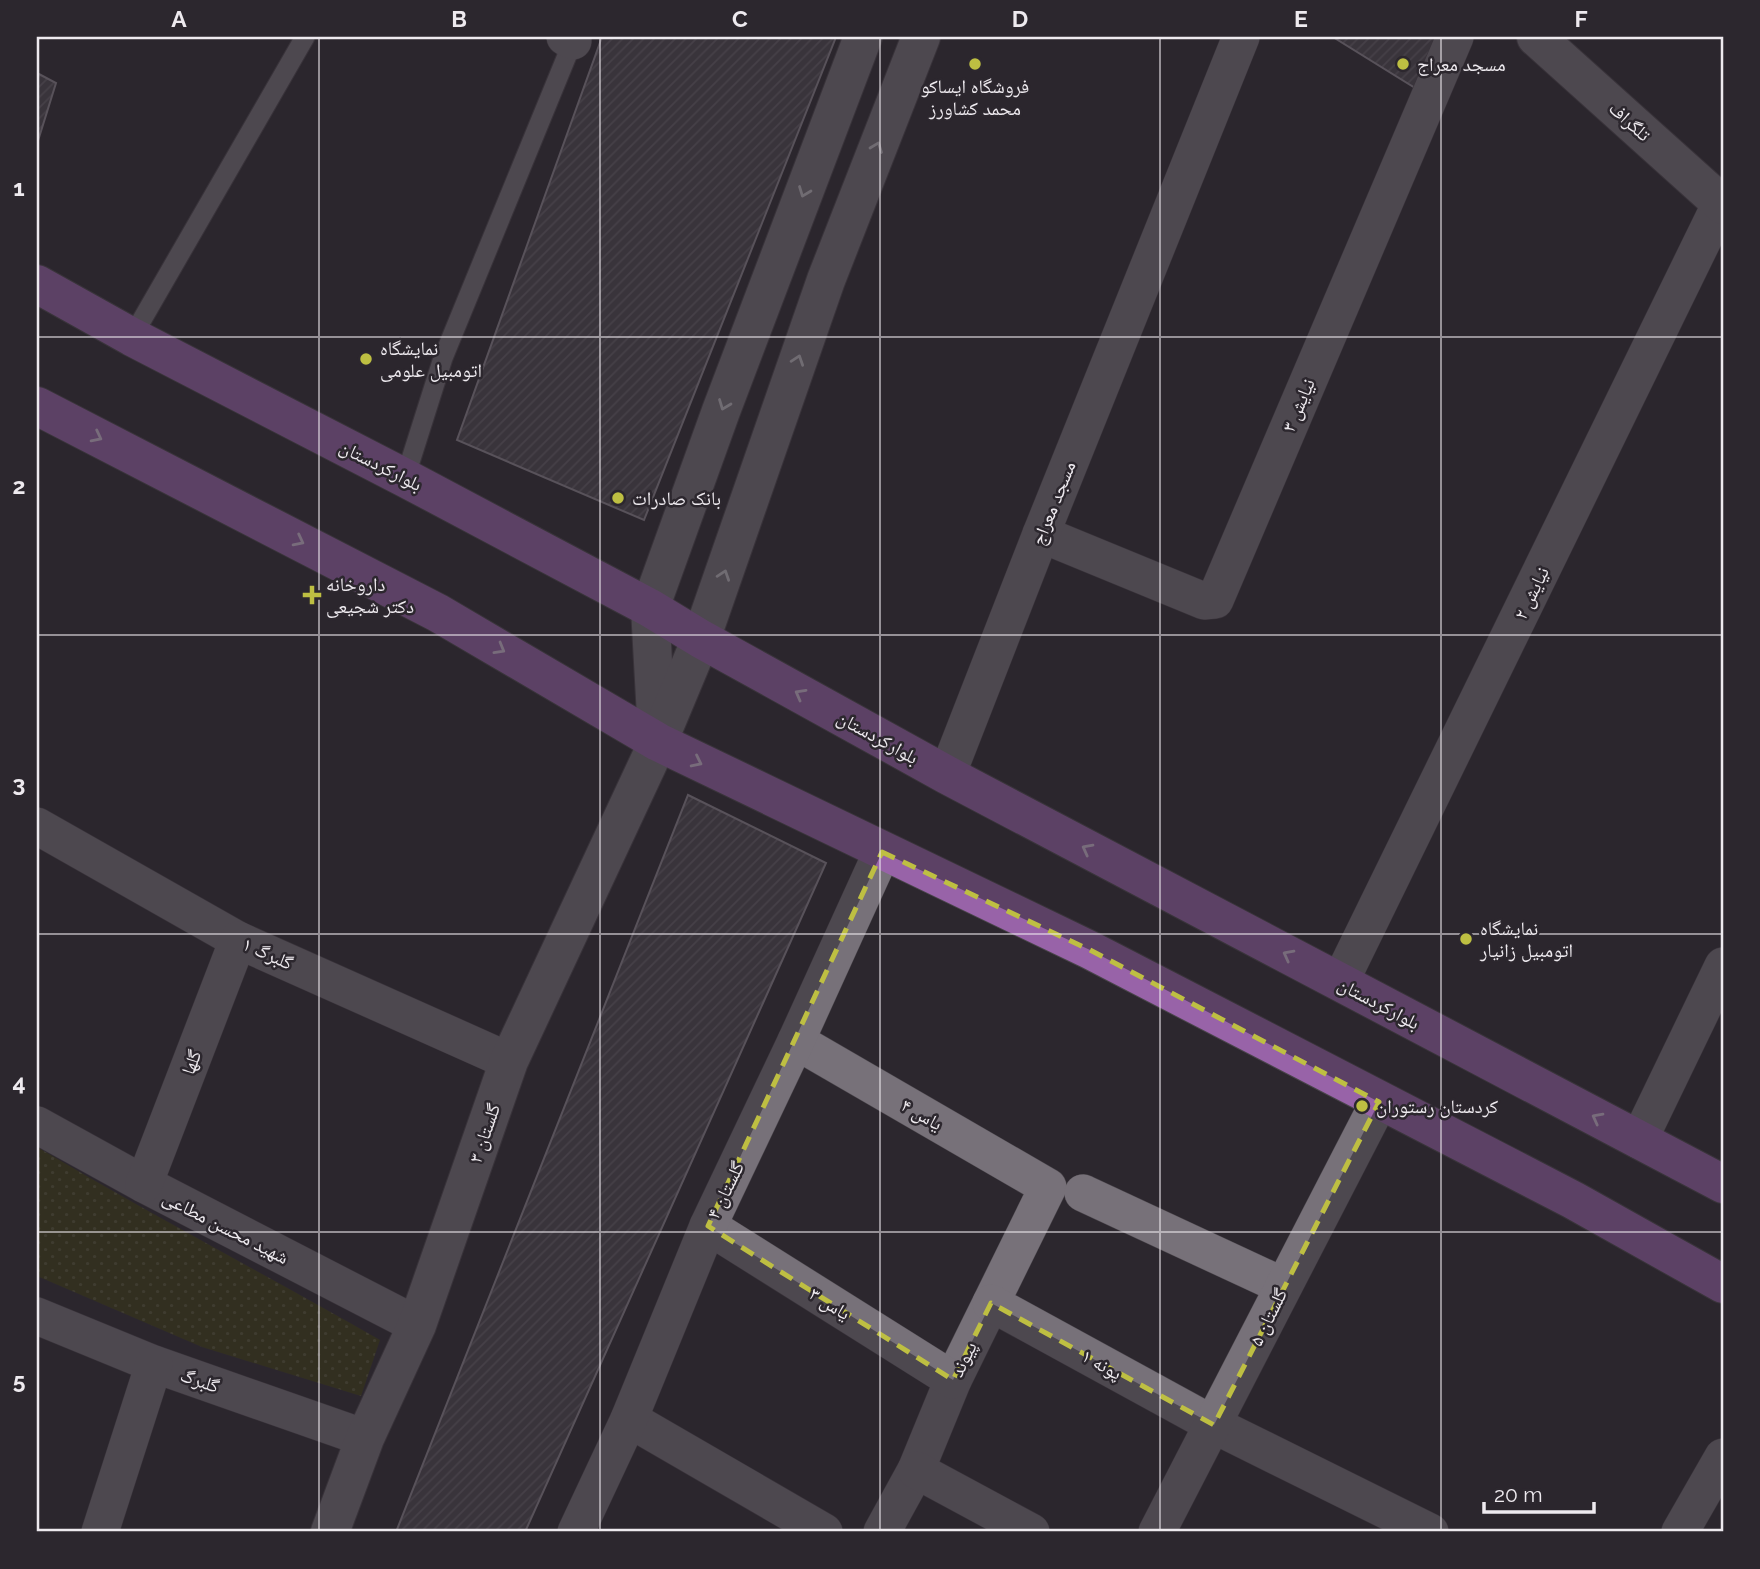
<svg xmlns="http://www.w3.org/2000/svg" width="1760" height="1569" viewBox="0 0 1760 1569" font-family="Raleway,'Noto Naskh Arabic',sans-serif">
	<defs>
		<pattern id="park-dots" width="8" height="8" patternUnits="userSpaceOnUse" patternTransform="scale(1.75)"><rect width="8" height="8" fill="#3b3b11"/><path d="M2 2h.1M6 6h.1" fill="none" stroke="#585834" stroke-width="1.8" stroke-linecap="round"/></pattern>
		<pattern id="building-hatch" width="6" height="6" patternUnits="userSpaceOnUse" patternTransform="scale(1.75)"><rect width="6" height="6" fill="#4b454d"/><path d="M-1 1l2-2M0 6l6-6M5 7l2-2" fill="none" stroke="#656067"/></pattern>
	</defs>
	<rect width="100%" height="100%" fill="#2c272e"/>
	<path fill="url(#park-dots)" d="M37,1147c113,67 229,128 343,193l-19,56 -159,-49 -165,-71z"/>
	<g fill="url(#building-hatch)" stroke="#8e8790" stroke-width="2">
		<path d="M602,37h234l-192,483 -187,-80z"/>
		<path d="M1333,37h107l-20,54z"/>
		<path d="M37,73l19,10 -19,61z"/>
		<path d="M688,795l138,68 -301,669h-129z"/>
	</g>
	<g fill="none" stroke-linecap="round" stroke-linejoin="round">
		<g stroke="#49444a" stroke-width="21">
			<g id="service">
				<path d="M132,337l173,-300"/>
				<path d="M405,478l38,-120 130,-317"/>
			</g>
		</g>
		<g stroke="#49444a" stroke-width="38">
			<g id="minor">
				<path d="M565,37l8,4"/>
				<path d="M1041,534l163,67 11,-1 240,-563"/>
				<path d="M947,775l94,-241 200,-497"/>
				<path d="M37,826l201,114 271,121"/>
				<path d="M1340,982l383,-783"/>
				<path d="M796,1041l252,146 -95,193 -37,90 -34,62"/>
				<path d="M37,1125l107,59 273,141"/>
				<path d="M1639,1140l84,-174"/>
				<path d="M144,1184l94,-244"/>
				<path d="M1083,1193l200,93"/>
				<path d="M708,1226l245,154"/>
				<path d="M991,1303l223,122 216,107"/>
				<path d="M37,1316l117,48 211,74"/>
				<path d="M629,1419l195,113"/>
				<path d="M916,1470l115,62"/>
				<path d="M100,1532l54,-168"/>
				<path d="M576,1532l53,-113 79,-193 88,-185 86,-189"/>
				<path d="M1157,1532l222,-430"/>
				<path d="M1680,1532l43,-75"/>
			</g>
		</g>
		<g stroke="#49444a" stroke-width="40">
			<g id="tertiary">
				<path d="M1536,37l187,168"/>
				<path d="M657,734l-7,-126 71,-197 142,-374"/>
				<path d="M330,1532l35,-94 52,-113 92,-264 149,-319 43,-103 125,-359 95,-243"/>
			</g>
		</g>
		<g stroke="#49444a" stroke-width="40">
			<g id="primary">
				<path d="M37,284l95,53 273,141 245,130 51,31 246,136 776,409"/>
				<path d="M37,406l401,207 220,129 432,208 483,250 150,84"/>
			</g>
		</g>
		<use href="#service" stroke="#777179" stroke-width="19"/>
		<use href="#minor" stroke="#777179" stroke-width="37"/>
		<use href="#tertiary" stroke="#777179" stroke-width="38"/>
		<use href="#primary" stroke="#9863a8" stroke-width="38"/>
	</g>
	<defs><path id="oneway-chevron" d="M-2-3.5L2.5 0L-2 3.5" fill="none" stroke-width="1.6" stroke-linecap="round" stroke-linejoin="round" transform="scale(1.75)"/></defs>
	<g stroke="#c4c0c6">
		<use href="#oneway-chevron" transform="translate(877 147) rotate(-69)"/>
		<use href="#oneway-chevron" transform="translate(804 192) rotate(111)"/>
		<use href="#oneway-chevron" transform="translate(798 360) rotate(-71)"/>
		<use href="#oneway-chevron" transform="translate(724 405) rotate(111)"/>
		<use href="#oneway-chevron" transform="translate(724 575) rotate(-71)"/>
	</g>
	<g stroke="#d4c2da">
		<use href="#oneway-chevron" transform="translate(97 437) rotate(27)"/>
		<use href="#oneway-chevron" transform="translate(299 541) rotate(27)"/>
		<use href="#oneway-chevron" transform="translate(500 649) rotate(30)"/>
		<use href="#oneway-chevron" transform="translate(800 694) rotate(-151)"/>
		<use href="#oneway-chevron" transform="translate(697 762) rotate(26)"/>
		<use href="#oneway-chevron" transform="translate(1087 849) rotate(-152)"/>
		<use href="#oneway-chevron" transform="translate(1288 955) rotate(-152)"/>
		<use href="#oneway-chevron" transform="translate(1597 1118) rotate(-152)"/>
	</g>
	<path d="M0 0H1760V1569H0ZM882,852l208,98 289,152 -165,323 -223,-122 -38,77 -245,-154z" fill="#2c272e" fill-opacity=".55" fill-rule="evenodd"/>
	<path fill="none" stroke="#bebf42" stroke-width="5" stroke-dasharray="14 9" stroke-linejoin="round" d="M882,852l208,98 289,152 -165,323 -223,-122 -38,77 -245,-154z"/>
	<path fill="none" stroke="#eeeaef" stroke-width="2" stroke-opacity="0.55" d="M319,37v1495M600,37v1495M880,37v1495M1160,37v1495M1441,37v1495M37,337h1686M37,635h1686M37,934h1686M37,1232h1686"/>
	<g fill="#bebf42" stroke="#2c272e" stroke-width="2.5">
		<circle cx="975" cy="64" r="7"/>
		<circle cx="1403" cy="64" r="7"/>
		<circle cx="366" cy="359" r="7"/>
		<circle cx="618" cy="498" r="7"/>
		<path d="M308.5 584.5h7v7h7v7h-7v7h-7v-7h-7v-7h7z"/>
		<circle cx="1466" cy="939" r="7"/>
		<circle cx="1362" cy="1106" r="7"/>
	</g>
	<g text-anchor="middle" stroke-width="5" stroke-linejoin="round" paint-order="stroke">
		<g font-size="19" fill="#eeeaef" stroke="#2c272e" text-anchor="start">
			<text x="1417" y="71">مسجد معراج</text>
			<text x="975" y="93" text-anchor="middle">فروشگاه ایساکو<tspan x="975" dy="22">محمد کشاورز</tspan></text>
			<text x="380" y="355">نمایشگاه<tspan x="380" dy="22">اتومبیل علومی</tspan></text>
			<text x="632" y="505">بانک صادرات</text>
			<text x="326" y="591">داروخانه<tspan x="326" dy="22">دکتر شجیعی</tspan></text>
			<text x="1480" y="935">نمایشگاه<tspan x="1480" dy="22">اتومبیل زانیار</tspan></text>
			<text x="1376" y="1113">کردستان رستوران</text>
		</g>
		<g font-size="19" fill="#eeeaef" stroke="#2c272e">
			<text transform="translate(1630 121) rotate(42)" y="7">تلگراف</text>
			<text transform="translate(1298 405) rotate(-67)" y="7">نیایش ۳</text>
			<text transform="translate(381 465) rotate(27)" y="7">بلوارکردستان</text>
			<text transform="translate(1053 503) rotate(-68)" y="7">مسجد معراج</text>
			<text transform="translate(1531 593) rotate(-64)" y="7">نیایش ۲</text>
			<text transform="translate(878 737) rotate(29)" y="7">بلوارکردستان</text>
			<text transform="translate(268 953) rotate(24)" y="7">گلبرگ ۱</text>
			<text transform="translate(1379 1003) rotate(28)" y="7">بلوارکردستان</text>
			<text transform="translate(191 1062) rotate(-69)" y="7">گلها</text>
			<text transform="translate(922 1114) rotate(30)" y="7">یاس ۴</text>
			<text transform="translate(484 1133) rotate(-71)" y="7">گلستان ۳</text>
			<text transform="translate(725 1190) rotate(-64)" y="7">گلستان ۴</text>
			<text transform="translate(226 1227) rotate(27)" y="7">شهید محسن مطاعی</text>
			<text transform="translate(830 1303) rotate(32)" y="7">یاس ۳</text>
			<text transform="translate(1268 1317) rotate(-64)" y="7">گلستان ۵</text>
			<text transform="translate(963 1359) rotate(-64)" y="7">پیوند</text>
			<text transform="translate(1102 1364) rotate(29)" y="7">پونه ۱</text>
			<text transform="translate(200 1380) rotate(19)" y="7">گلبرگ</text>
		</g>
	</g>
	<rect width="1760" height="1569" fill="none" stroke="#2c272e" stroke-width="77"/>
	<path d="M1484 1502v10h110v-10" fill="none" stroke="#eeeaef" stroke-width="3.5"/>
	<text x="1494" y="1502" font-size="21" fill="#eeeaef" stroke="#2c272e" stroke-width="5" paint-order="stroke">20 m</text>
	<rect x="38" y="38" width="1684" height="1492" fill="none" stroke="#eeeaef" stroke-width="2.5"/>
	<g font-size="23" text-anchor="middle" font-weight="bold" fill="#eeeaef">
		<text x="179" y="27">A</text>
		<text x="459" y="27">B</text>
		<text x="740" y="27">C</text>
		<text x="1020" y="27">D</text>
		<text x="1301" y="27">E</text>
		<text x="1581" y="27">F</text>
		<text x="19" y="196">1</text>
		<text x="19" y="494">2</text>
		<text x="19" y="792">3</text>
		<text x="19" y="1091">4</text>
		<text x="19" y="1389">5</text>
	</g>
</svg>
